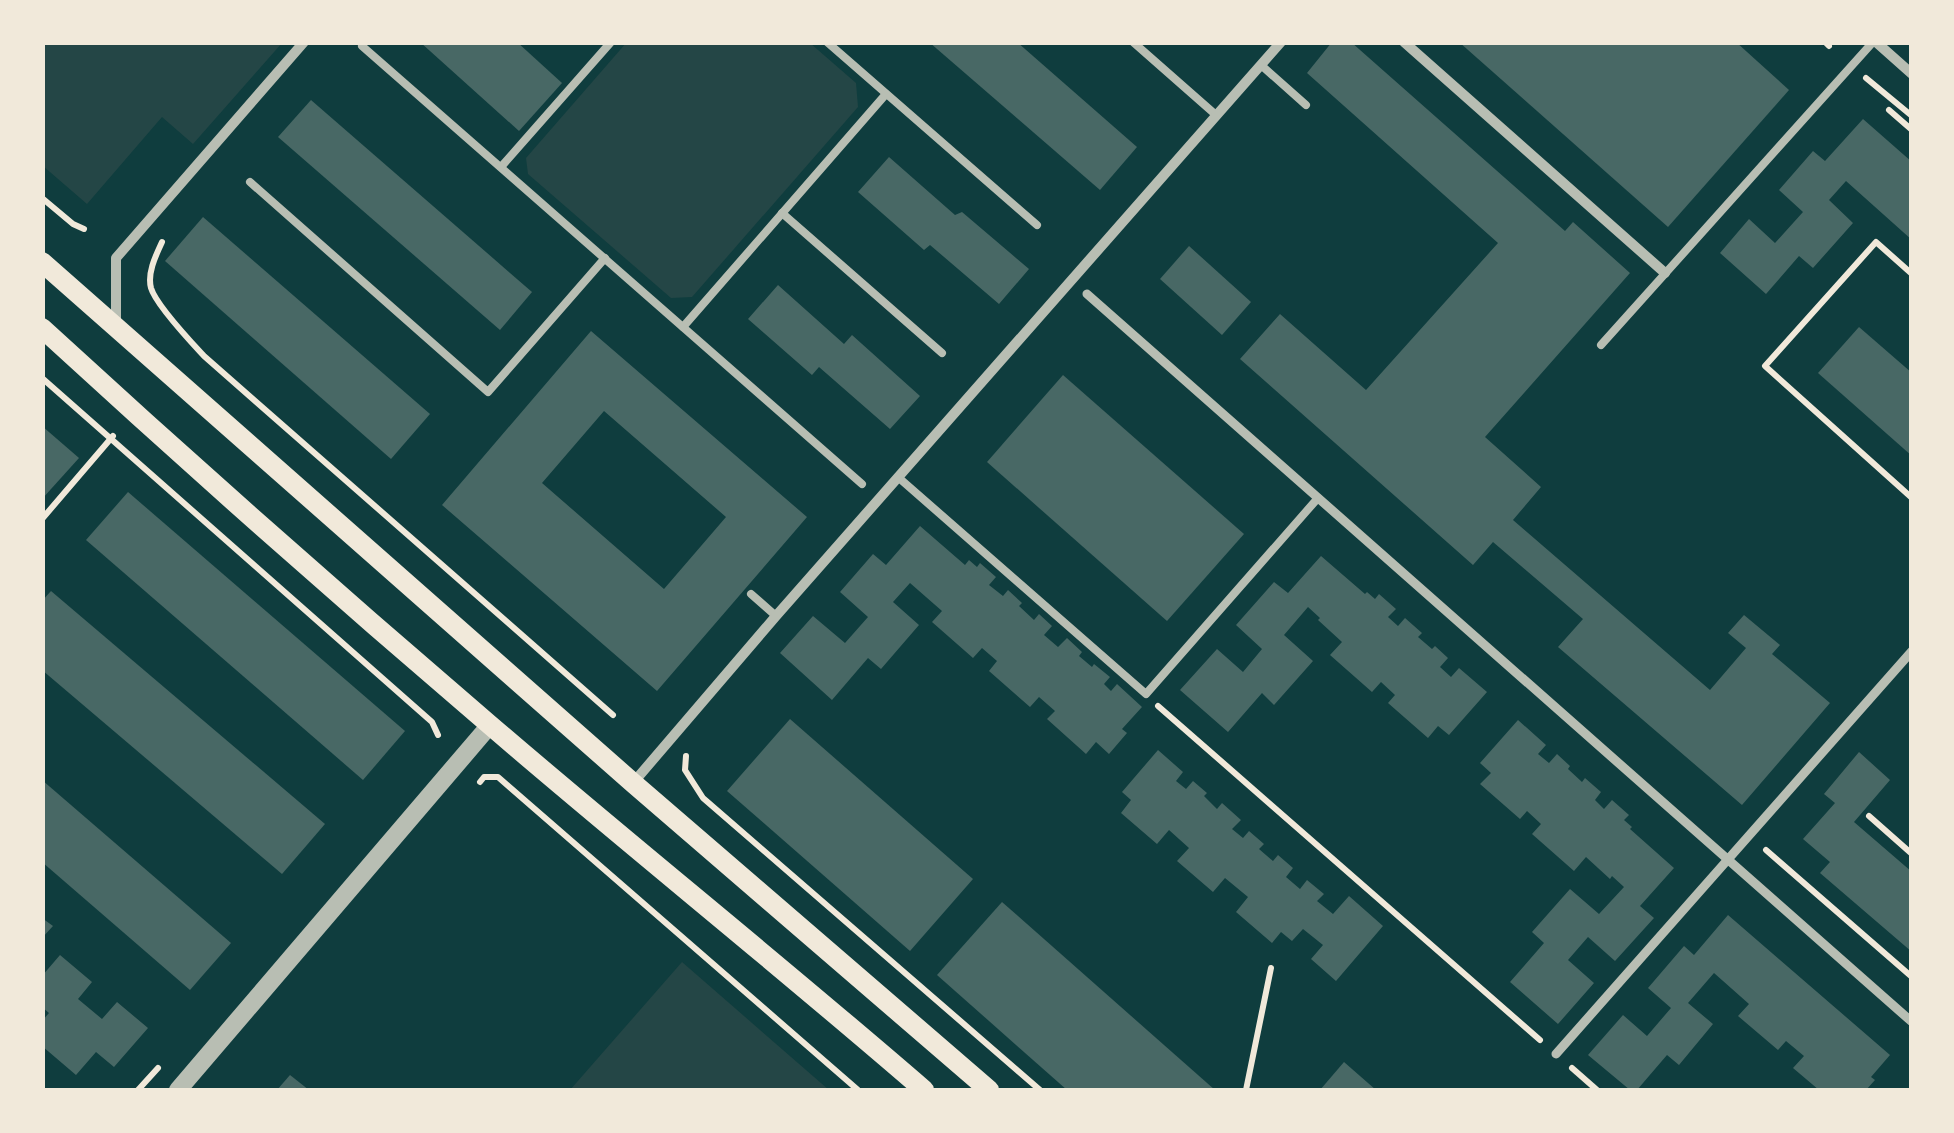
<svg xmlns="http://www.w3.org/2000/svg" width="1954" height="1133" viewBox="0 0 1954 1133" font-family="Overpass,sans-serif">
	<rect width="100%" height="100%" fill="#0f3d3e"/>
	<g fill="#244646">
		<path d="M43,42h239v1l-89,101 -31,-27 -75,87 -44,-38z"/>
		<path d="M627,42l183,1 46,40 2,24 -166,190 -21,1 -143,-124 -2,-16z"/>
		<path d="M682,962l147,128h-259z"/>
	</g>
	<g fill="#486865" fill-rule="evenodd">
		<path d="M420,42h97l45,41 -43,48z"/>
		<path d="M929,42h88l120,105 -37,43z"/>
		<path d="M1332,42h19l214,189 8,-9 57,51 -145,164 56,50 -28,33 197,170 36,-42 -18,-15 16,-18 36,30 -8,9 58,49 -88,102 -184,-158 25,-28 -90,-77 -20,23 -233,-206 40,-45 86,76 132,-147 -191,-170z"/>
		<path d="M1459,42h277l53,48 -121,137z"/>
		<path d="M311,100l221,192 -32,38 -222,-193z"/>
		<path d="M1863,119l49,43v78l-66,-59 -17,19 24,23 -40,45 -14,-12 -33,38 -46,-41 29,-34 26,24 28,-31 -24,-22 34,-39 12,10z"/>
		<path d="M889,157l66,58 7,-3 67,57 -30,35 -69,-59 -6,5 -66,-58z"/>
		<path d="M203,217l227,197 -39,45 -226,-198z"/>
		<path d="M1189,246l62,56 -29,33 -62,-56z"/>
		<path d="M778,285l66,59 8,-9 68,61 -30,33 -71,-62 -7,8 -64,-56z"/>
		<path d="M1859,327l53,46v83l-94,-83z"/>
		<path d="M591,331l216,186 -150,174 -215,-186zM604,411l122,106 -62,72 -122,-106z"/>
		<path d="M1063,375l181,159 -77,87 -180,-159z"/>
		<path d="M42,426l37,32 -37,41z"/>
		<path d="M128,492l277,239 -42,49 -277,-240z"/>
		<path d="M920,526l45,39 4,-5 8,7 3,-4 16,14 -7,8 14,11 5,-6 14,13 -3,3 15,14 5,-6 13,12 -8,9 14,12 9,-9 15,14 -3,4 13,11 2,-3 16,13 -6,7 7,7 6,-7 25,23 -20,22 5,4 -18,21 -13,-12 -10,12 -39,-35 8,-8 -16,-14 -9,10 -41,-36 8,-10 -15,-13 -9,10 -41,-36 10,-11 -32,-28 -17,19 26,23 -38,44 -13,-11 -36,42 -52,-47 33,-37 32,27 23,-26 -28,-25 33,-38 13,11z"/>
		<path d="M1321,556l44,38 2,-2 8,7 4,-5 17,15 -8,8 10,9 7,-8 17,15 -4,4 14,12 3,-3 13,12 -8,9 11,10 8,-9 28,24 -38,43 -11,-9 -10,12 -40,-35 7,-8 -14,-13 -9,10 -42,-37 12,-13 -24,-22 2,-2 -12,-11 -24,28 29,26 -39,44 -12,-12 -34,39 -48,-42 37,-41 26,23 19,-23 -26,-24 38,-43 14,11z"/>
		<path d="M51,591l274,233 -43,50 -240,-204v-69z"/>
		<path d="M790,719l183,160 -63,72 -183,-160z"/>
		<path d="M1518,720l28,25 -8,9 11,9 8,-9 13,12 -2,3 14,13 3,-4 16,14 -6,8 9,9 8,-9 17,15 -5,5 8,7 -2,2 44,39 -34,38 14,12 -39,43 -27,-24 -20,23 26,23 -36,41 -48,-42 34,-39 -12,-11 38,-43 29,25 25,-27 -12,-11 -2,3 -24,-22 -12,14 -42,-37 9,-10 -14,-13 -7,8 -40,-35 11,-11 -11,-10z"/>
		<path d="M1158,750l25,22 -7,9 10,8 7,-8 14,12 -3,3 13,13 5,-6 19,17 -9,9 11,9 6,-7 15,13 -5,5 14,12 5,-6 15,13 -7,9 14,12 7,-9 17,14 -7,7 16,13 16,-18 34,30 -47,55 -25,-22 12,-14 -20,-16 -11,12 -11,-9 -9,11 -36,-31 12,-15 -23,-19 -12,14 -36,-31 12,-13 -20,-18 -12,14 -36,-31 10,-13 -9,-8z"/>
		<path d="M1859,752l31,28 -36,42 58,50v80l-92,-79 10,-11 -27,-23 32,-36 -11,-9z"/>
		<path d="M42,780l189,163 -41,47 -148,-128z"/>
		<path d="M1002,902l213,188h-148l-130,-115z"/>
		<path d="M1728,915l162,140 -19,22 4,3 -9,10h-47l-26,-22 11,-12 -18,-15 -8,9 -40,-34 11,-12 -35,-31 -26,30 25,21 -34,41 -12,-10 -30,35h-7l-42,-35 35,-40 24,21 24,-28 -23,-20 36,-42 10,9z"/>
		<path d="M42,918l11,8 -11,12z"/>
		<path d="M60,955l32,27 -14,17 24,20 15,-17 31,26 -34,39 -18,-15 -20,23 -34,-29v-25l7,-8 -7,-6v-31z"/>
		<path d="M1344,1062l32,28h-56z"/>
		<path d="M290,1075l19,15h-32z"/>
	</g>
	<g fill="none" stroke-linecap="round" stroke-linejoin="round">
		<g stroke="#f1e9da" stroke-width="6">
			<path d="M1825,42l4,4"/>
			<path d="M1866,78l46,38"/>
			<path d="M1889,110l23,20"/>
			<path d="M42,198l31,26 11,5"/>
			<path d="M162,242c-6,13 -15,31 -11,46 5,17 40,54 53,68l409,359"/>
			<path d="M1912,274l-36,-32 -111,124 147,132"/>
			<path d="M42,378l390,344 6,13"/>
			<path d="M42,519l71,-83"/>
			<path d="M1158,706l382,334"/>
			<path d="M686,756l-1,14 18,28 337,292"/>
			<path d="M480,782l4,-5h14l360,313"/>
			<path d="M1869,816l43,38"/>
			<path d="M1766,850l146,127"/>
			<path d="M1572,1068l25,22"/>
			<path d="M138,1090l20,-22"/>
			<path d="M1246,1090l25,-122"/>
		</g>
		<g stroke="#b8beb3" stroke-width="8">
			<path d="M827,42l210,183"/>
			<path d="M1133,42l83,73"/>
			<path d="M362,46l500,438"/>
			<path d="M1261,65l45,40"/>
			<path d="M501,167l110,-125"/>
			<path d="M250,182l238,210 117,-134"/>
			<path d="M782,213l160,140"/>
			<path d="M683,327l203,-233"/>
			<path d="M1601,345l272,-303"/>
			<path d="M899,478l247,216 172,-196"/>
			<path d="M751,594l25,22"/>
		</g>
		<g stroke="#b8beb3" stroke-width="9">
			<path d="M1087,294l825,728"/>
			<path d="M1556,1054l356,-403"/>
		</g>
		<g stroke="#b8beb3" stroke-width="10">
			<path d="M1404,42l261,231"/>
			<path d="M1876,42l36,32"/>
			<path d="M116,327v-69l188,-216"/>
			<path d="M633,783l143,-167 505,-574"/>
		</g>
		<path stroke="#b8beb3" stroke-width="18" d="M178,1090l312,-365"/>
		<g stroke="#f1e9da" stroke-width="20">
			<path d="M42,262l591,521 356,307"/>
			<path d="M42,328c147,135 296,267 448,397 143,123 291,241 434,365"/>
		</g>
	</g>
	<rect width="1954" height="1133" fill="none" stroke="#f1e9da" stroke-width="90"/>
</svg>
